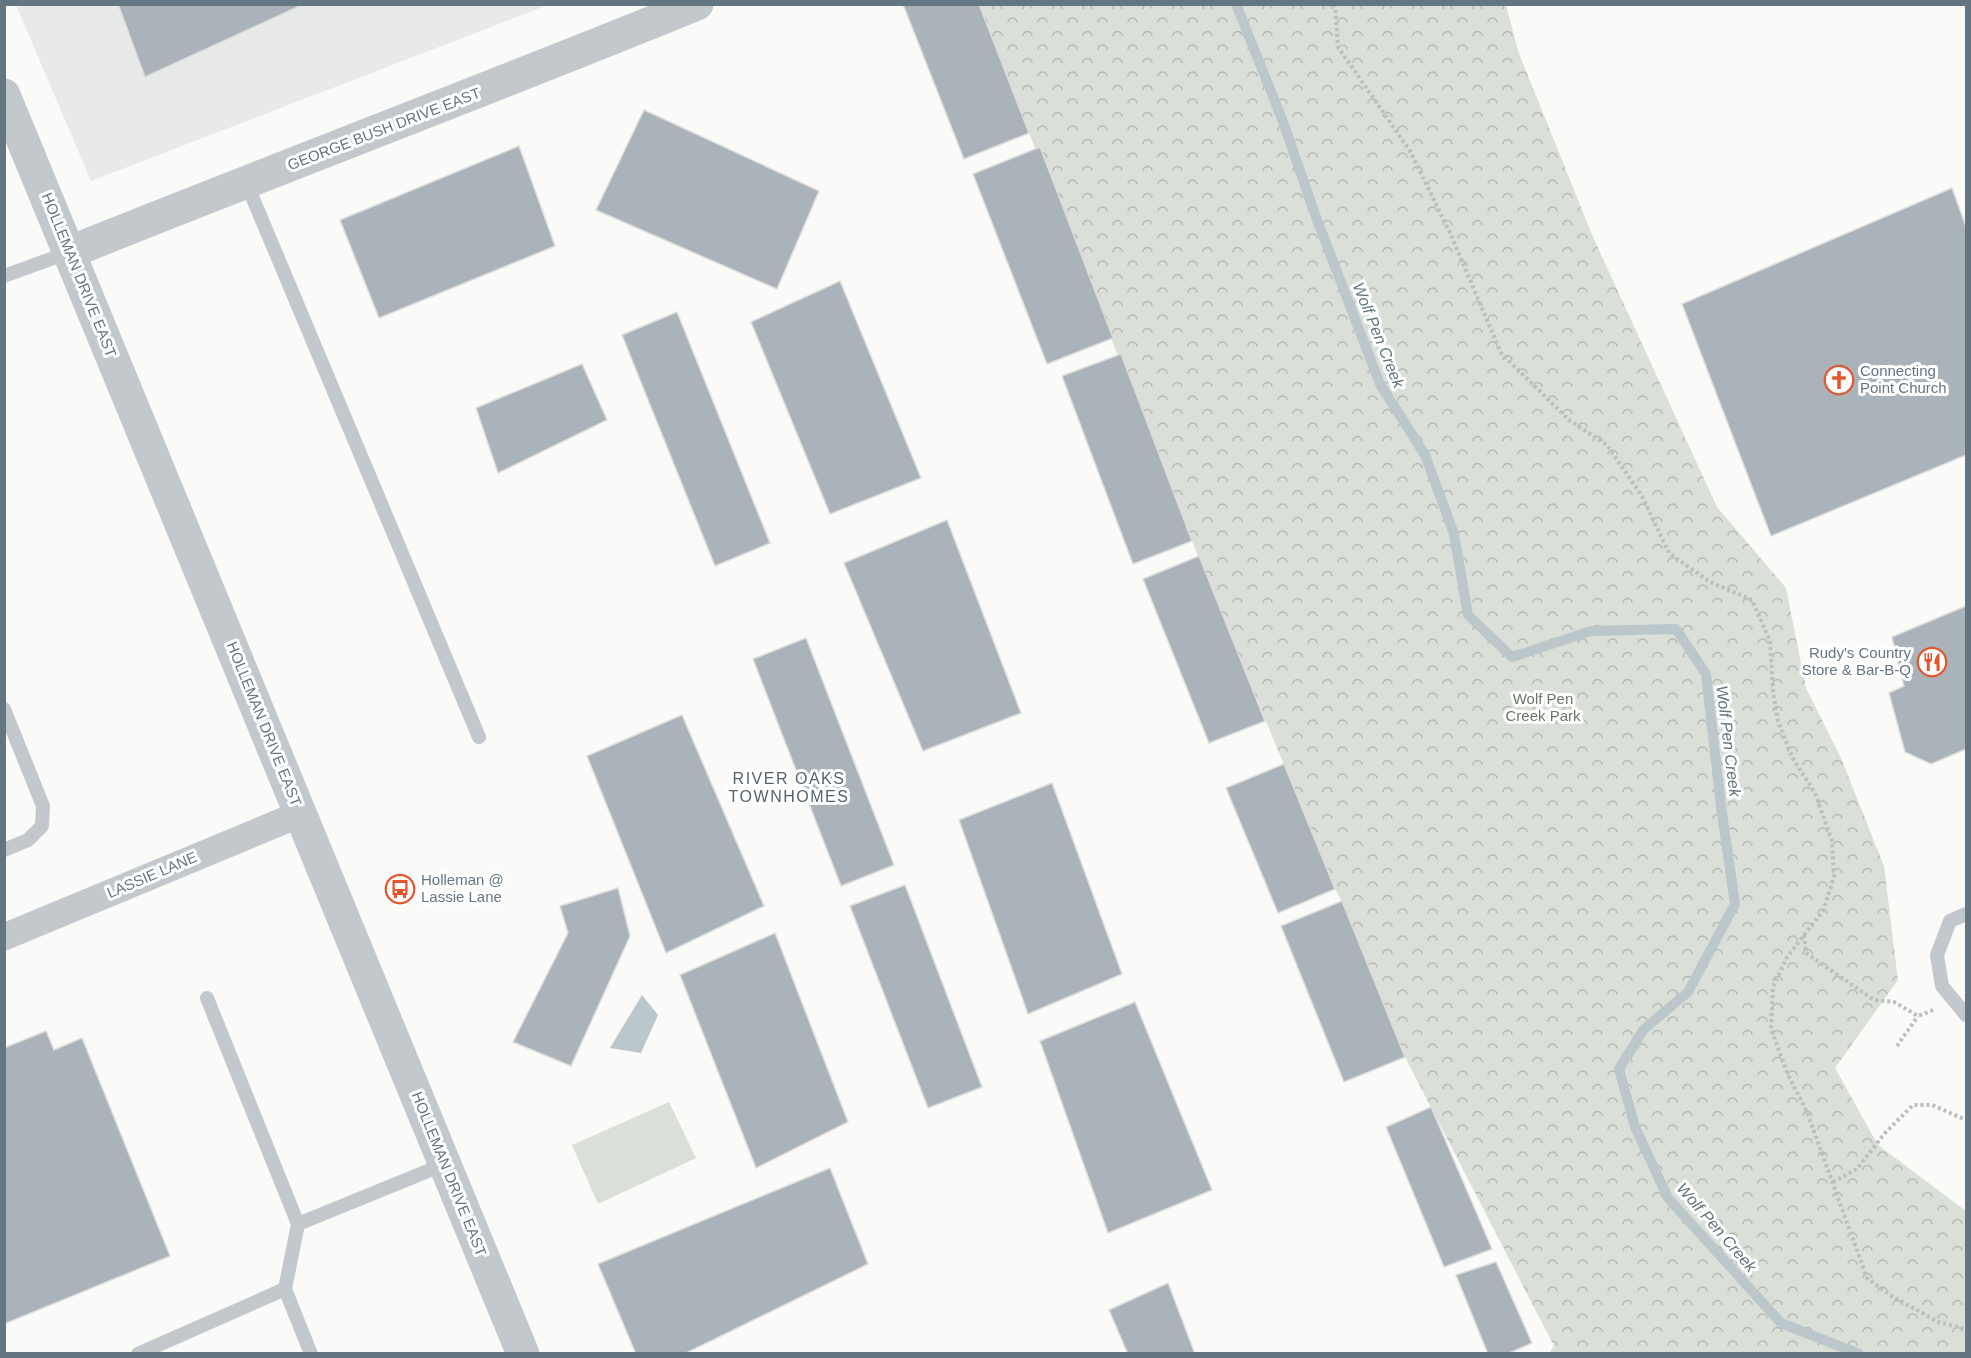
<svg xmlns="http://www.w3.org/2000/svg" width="1971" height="1358" viewBox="0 0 1971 1358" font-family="Helvetica,sans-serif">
	<defs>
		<pattern id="forest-crowns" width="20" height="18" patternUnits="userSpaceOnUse" patternTransform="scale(1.5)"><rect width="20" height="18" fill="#dadfd7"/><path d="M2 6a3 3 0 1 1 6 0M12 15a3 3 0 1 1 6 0" fill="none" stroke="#b4b9b4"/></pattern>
	</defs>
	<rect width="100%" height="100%" fill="#fafaf8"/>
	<path fill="#e8e9e9" d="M16,5h532l-457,176z"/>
	<path fill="url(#forest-crowns)" d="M978,5h528l12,46 75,186 124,270 69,81 20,100 35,70 43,108 14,114 -63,88 43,77 88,66v142h-417l5,-7 -149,-289 -63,-156 -7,-12 -143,-348z"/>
	<path fill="#dadfd7" d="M669,1102l27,56 -98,46 -26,-59z"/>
	<path fill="#bbc7cb" d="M642,995l16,20 -17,38 -31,-5z"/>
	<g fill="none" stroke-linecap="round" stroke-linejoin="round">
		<path stroke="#bbc7cb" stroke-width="10" d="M1236,4l46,115 34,98 64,167 45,71 29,79 14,81 44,42 79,-26 85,-2 30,45 15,132 14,98 -47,88 -44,37 -25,40 16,58 33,71 113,125 78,31"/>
	</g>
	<g fill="#aab3b9" stroke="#dcdcda" stroke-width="1.5">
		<path d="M118,4h186l-159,73z"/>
		<path d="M903,4h76l50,129 -65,26z"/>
		<path d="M644,110l175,81 -42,98 -181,-79z"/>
		<path d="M519,146l36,100 -176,72 -39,-98z"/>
		<path d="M1040,147l73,191 -66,26 -74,-190z"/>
		<path d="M1952,188l14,39v228l-195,81 -89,-232z"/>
		<path d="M840,281l81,197 -91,36 -79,-192z"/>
		<path d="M677,312l93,231 -55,23 -93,-231z"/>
		<path d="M1121,354l71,187 -59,23 -71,-188z"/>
		<path d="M582,364l25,56 -109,53 -22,-65z"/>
		<path d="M947,520l74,193 -98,38 -79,-188z"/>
		<path d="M1199,556l66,165 -56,22 -66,-164z"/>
		<path d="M1966,606v143l-35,15 -26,-12 -16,-59 15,-7 -12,-49z"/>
		<path d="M806,638l88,227 -53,21 -88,-227z"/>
		<path d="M682,715l82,191 -98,47 -79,-197z"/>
		<path d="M1284,764l51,125 -57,24 -52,-125z"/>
		<path d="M1052,783l70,191 -94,40 -69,-194z"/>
		<path d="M905,885l77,202 -54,21 -78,-202z"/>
		<path d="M618,888l12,48 -59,130 -58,-24 55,-109 -8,-27z"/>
		<path d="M1342,901l63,156 -61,25 -63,-156z"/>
		<path d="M775,933l73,189 -92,46 -76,-193z"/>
		<path d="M1135,1002l77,188 -104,43 -68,-192z"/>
		<path d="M46,1031l8,19 28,-12 88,218 -166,68v-276z"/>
		<path d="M1431,1107l61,142 -48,18 -58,-140z"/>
		<path d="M830,1168l38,96 -184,90h-48l-38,-90z"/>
		<path d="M1496,1262l36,81 -25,11h-19l-32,-79z"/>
		<path d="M1168,1283l27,71h-67l-19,-44z"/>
	</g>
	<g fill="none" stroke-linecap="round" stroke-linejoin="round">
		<g stroke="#bbbfc2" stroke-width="4" stroke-dasharray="3 3" stroke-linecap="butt">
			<path d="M1335,4l3,43 72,104 41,84 50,118 68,67 38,25 35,51 27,57 41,29 42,18 18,41 3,50 5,30 14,36 23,36 17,48 2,36 -11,34 -36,46 -14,30 -2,42 17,46 19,37 60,166 23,17 48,27 28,7"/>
			<path d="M1804,935l2,18 68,47 20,2 24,14 15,-6"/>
			<path d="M1897,1046l21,-30"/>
			<path d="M1833,1182l24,-13 28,-36 28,-28h19l34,15"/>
		</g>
		<g stroke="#c3c8cc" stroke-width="14">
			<path d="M246,182l233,555"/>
			<path d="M4,276l66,-24"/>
			<path d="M4,709l39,97 -1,20 -14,14 -24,10"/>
			<path d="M1966,914l-16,7 -13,34 5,31 24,29"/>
			<path d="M207,998l91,226 147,-60"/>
			<path d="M298,1224l-13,65 26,65"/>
			<path d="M138,1354l147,-65"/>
		</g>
		<path stroke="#c3c8cc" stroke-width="27" d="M4,937l296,-123"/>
		<g stroke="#c3c8cc" stroke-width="33">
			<path d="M4,95l519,1259"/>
			<path d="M70,252c209,-84 419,-163 627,-248"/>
		</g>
	</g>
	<defs>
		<g id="church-ring" transform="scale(1.5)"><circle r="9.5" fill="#fff" stroke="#e4572e" stroke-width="1.5"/><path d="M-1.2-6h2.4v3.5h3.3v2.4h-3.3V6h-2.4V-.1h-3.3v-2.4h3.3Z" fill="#e4572e"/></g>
		<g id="restaurant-ring" transform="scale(1.5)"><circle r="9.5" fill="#fff" stroke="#e4572e" stroke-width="1.5"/><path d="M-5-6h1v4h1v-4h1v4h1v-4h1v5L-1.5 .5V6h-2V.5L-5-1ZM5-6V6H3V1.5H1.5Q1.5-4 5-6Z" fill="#e4572e"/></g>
		<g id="bus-ring" transform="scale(1.5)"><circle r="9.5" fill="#fff" stroke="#e4572e" stroke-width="1.5"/><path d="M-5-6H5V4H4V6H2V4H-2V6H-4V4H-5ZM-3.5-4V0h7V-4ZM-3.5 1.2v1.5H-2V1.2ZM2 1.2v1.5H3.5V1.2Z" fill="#e4572e"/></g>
	</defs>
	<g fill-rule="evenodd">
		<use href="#church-ring" x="1839" y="380"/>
		<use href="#restaurant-ring" x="1932" y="662"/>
		<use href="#bus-ring" x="400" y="889"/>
	</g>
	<g text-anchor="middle" stroke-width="6" stroke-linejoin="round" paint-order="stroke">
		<g font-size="15" fill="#657683" stroke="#fff">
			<text transform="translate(384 129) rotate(-21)" y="5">GEORGE BUSH DRIVE EAST</text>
			<text transform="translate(79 275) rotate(68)" y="5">HOLLEMAN DRIVE EAST</text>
			<text transform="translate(264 724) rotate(68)" y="5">HOLLEMAN DRIVE EAST</text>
			<text transform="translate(152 875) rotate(-23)" y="5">LASSIE LANE</text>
			<text transform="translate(449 1174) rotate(68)" y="5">HOLLEMAN DRIVE EAST</text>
		</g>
		<g font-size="15" fill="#657683" stroke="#fff" text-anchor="start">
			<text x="1860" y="376">Connecting<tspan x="1860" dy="17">Point Church</tspan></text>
			<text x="1911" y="658" text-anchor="end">Rudy's Country<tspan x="1911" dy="17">Store &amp; Bar-B-Q</tspan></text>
			<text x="421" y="885">Holleman @<tspan x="421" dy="17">Lassie Lane</tspan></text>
		</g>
		<g font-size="15" fill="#687a64" stroke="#fff">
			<text x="1543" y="704">Wolf Pen<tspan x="1543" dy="17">Creek Park</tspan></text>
		</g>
		<g font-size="16" font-style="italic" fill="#60757c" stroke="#fff">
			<text transform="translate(1379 335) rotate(68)" y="6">Wolf Pen Creek</text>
			<text transform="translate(1729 741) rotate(83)" y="6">Wolf Pen Creek</text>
			<text transform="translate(1717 1227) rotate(49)" y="6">Wolf Pen Creek</text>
		</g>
		<g font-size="16" letter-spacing="1.5" fill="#57646e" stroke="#fff">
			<text x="789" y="784">RIVER OAKS<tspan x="789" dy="18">TOWNHOMES</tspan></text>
		</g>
	</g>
	<rect width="1971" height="1358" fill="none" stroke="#657683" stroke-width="12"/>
</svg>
